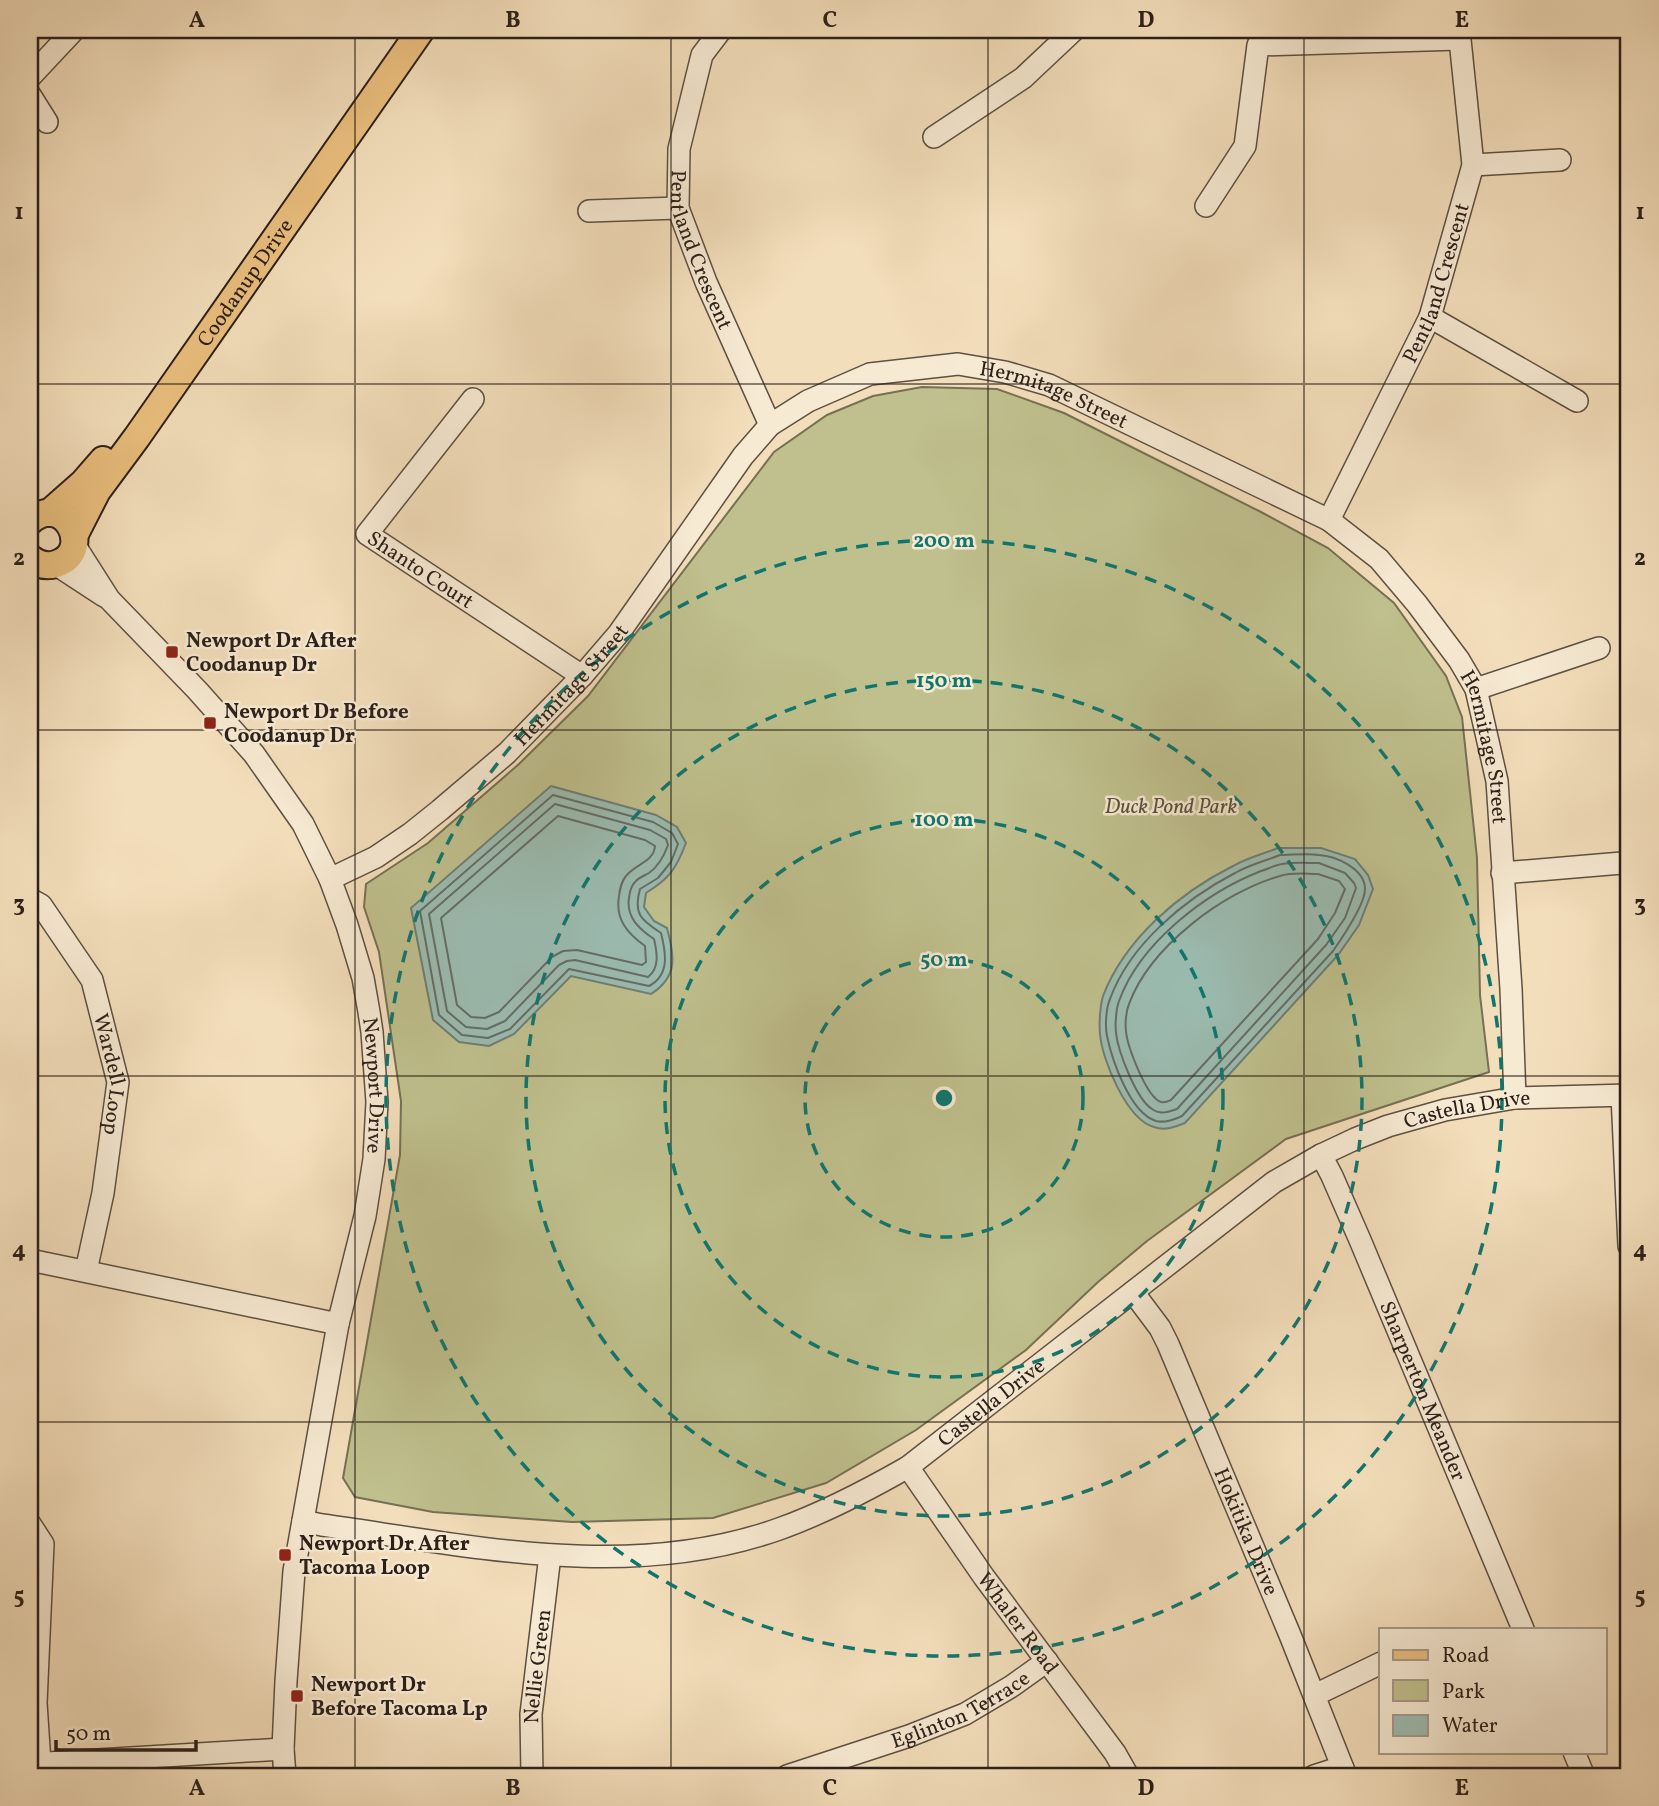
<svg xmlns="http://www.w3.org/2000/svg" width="1659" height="1806" viewBox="0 0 1659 1806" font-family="Vollkorn,serif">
	<rect width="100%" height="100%" fill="#f3debb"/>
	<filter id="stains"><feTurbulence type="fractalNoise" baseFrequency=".00286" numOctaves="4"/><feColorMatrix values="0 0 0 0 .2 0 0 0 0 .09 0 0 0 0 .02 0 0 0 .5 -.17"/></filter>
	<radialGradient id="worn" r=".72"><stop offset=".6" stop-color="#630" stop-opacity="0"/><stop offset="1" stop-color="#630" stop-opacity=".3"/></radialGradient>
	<path fill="#bfc08d" stroke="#767054" stroke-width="2" d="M922,387l75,2 67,24 197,99 67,36 66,55 52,73 16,41 15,141 3,137 9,77 -203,67 -139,102 -49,41 -72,68 -110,80 -90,53 -113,35 -141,4 -139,-10 -78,-15 -12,-19 57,-323 1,-54 -22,-149 -15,-45 2,-23 62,-41 91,-79 69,-68 186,-244 53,-37 46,-19z"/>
	<g fill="#9bbcb1" stroke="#6f7e75" stroke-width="2">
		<path d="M551,786l105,29 21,12 9,16c-10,26 -16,35 -40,50l-2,14 10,14 13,7c7,28 12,48 -16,66l-80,-18 -57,58 -25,12 -30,-4 -26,-22 -22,-112z"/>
		<path d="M1278,848h43l34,11 13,16 5,14 -14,36 -21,30 -153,168c-10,4 -20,8 -31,4 -27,-7 -52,-67 -54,-93 -1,-10 0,-28 3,-38 22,-57 76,-103 130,-130 14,-8 30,-12 45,-18z"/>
	</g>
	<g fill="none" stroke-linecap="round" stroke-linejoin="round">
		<g stroke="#646e66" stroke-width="2">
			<path d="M553,795l100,27 19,11 6,11 -7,18 -13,16 -18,11c-7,25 1,31 21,44 5,20 9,42 -12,53l-80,-17 -59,60 -22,9 -26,-3 -23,-20 -19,-104z"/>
			<path d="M555,804l95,26 16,9 2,6c-4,11 -9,21 -19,28 -5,3 -11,5 -14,9 -5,5 -5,10 -6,16 -3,19 10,31 25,41 3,13 6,29 -6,38l-73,-17 -8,1 -8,4 -54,56 -18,8 -21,-2 -19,-16 -18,-97z"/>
			<path d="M558,816l87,24 10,6c-1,16 -20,18 -29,30 -5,6 -6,13 -7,20 -4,23 8,37 26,50l1,16 -4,3 -65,-15 -14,1 -11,6 -53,55 -14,6 -14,-1 -14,-12 -16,-87z"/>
			<path d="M1280,855c12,0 26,-2 39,0 16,1 45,13 46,33 1,15 -23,50 -32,63l-151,165c-9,4 -17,7 -26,5 -26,-8 -44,-61 -49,-85 -2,-10 -1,-28 3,-37 20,-55 75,-100 125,-126 14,-8 30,-12 45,-18z"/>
			<path d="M1319,863l26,10 9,10 2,5 -11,30 -19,27 -149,164c-8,3 -17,6 -25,0 -16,-10 -34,-58 -36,-76 -1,-9 0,-24 3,-32 21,-58 86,-108 142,-130 7,-2 14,-6 21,-7 11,-2 25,-1 37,-1z"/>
			<path d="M1318,874l21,7 6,8 -10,24 -17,26 -147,161c-4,2 -5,3 -10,2 -15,-5 -34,-57 -35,-71 -1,-8 0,-20 3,-27 21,-57 94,-112 151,-128 12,-4 26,-2 38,-2z"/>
		</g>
		<g stroke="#5e5042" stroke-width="24">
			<g id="minor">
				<path id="s1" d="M721,30l-19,25 -23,94 -1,59 28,74 64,143"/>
				<path d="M30,77l44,-47"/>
				<path d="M30,95l17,27"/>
				<path d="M934,137l89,-59 51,-48"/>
				<path d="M1473,165l87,-5"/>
				<path d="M1206,206l39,-60 13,-101 201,-6"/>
				<path d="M589,211l89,-3"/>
				<path d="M1430,317l147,84"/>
				<path id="s2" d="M473,399l-106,135 215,142"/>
				<path id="s3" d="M1329,520l101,-203 43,-152 -14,-135"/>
				<path id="s4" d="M74,544l35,55 88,91 57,64 49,70 27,55 17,46 16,53 6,34 3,20 5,70 -3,57 -9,57 -27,108 -44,247 -8,110 -3,68 2,27"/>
				<path d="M55,564l49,32"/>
				<path d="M1476,689l123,-41"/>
				<path d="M1502,873l120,-10"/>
				<path id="s5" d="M330,879l46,-22 34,-23 30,-24 67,-57 75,-77 37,-43 124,-177 27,-31 38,-24 62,-27 88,-10 47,8 44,13 280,135 50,39 38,45 42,56 17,29 21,92 14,208 4,109"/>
				<path id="s6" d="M30,899l11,6 51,75 26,102 -15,111 -17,78"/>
				<path d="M1622,1095l7,151"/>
				<path id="s7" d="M1321,1155l11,21 28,64 163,389"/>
				<path d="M30,1260l308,64"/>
				<path id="s8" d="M1133,1292l27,36 8,16 122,291 56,141"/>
				<path id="s9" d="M908,1467l76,110 131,176 13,23"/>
				<path id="s10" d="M303,1521l19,4c151,21 308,57 457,4 45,-16 87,-38 129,-62l366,-285 47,-27 34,-16 33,-13 57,-16 70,-12 114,-3"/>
				<path d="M30,1524l13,20 -7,159 4,60"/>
				<path d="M1315,1695l66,-32"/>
				<path d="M1574,1752l10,24"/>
				<path d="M30,1764l253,-15"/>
				<path id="s11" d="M532,1776l-1,-62 19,-159"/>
				<path id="s12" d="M787,1776l122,-40 56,-22 47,-28 35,-25"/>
				<path d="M1314,1776l28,-9"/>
			</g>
		</g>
		<g stroke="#2c201a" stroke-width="30">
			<g id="major">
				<path d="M49,513l34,-30 20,-23"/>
				<path d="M30,521c35,-30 65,31 26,43 -10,3 -19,0 -26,-6"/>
				<path id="s13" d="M74,536l23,-45 40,-54 284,-407"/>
			</g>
		</g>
		<use href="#minor" stroke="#f7ead3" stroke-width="21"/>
		<use href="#major" stroke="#eabf7e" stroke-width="26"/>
	</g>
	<path fill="none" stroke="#2c201a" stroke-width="2" stroke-opacity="0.55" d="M355,30v1746M671,30v1746M988,30v1746M1304,30v1746M30,384h1599M30,730h1599M30,1076h1599M30,1422h1599"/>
	<g fill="none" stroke="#0f766e" stroke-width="3.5" stroke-dasharray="12 9">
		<circle cx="944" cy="1098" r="139"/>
		<circle cx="944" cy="1098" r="279"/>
		<circle cx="944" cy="1098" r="418"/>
		<circle cx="944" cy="1098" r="558"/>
	</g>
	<g fill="#8f2418" stroke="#f7ead3" stroke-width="2.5">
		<rect x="165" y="645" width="14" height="14" rx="3.5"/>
		<rect x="203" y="716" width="14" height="14" rx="3.5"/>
		<rect x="278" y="1548" width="14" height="14" rx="3.5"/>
		<rect x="290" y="1689" width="14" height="14" rx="3.5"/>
	</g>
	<g text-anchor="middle" stroke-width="5" stroke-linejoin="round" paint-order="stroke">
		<g font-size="21" fill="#2c201a" stroke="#f7ead3">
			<text dy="7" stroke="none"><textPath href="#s1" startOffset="233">Pentland Crescent</textPath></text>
			<text dy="7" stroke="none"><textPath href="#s13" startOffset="306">Coodanup Drive</textPath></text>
			<text dy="7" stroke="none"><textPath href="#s3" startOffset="261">Pentland Crescent</textPath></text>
			<text dy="7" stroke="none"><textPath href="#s5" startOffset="942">Hermitage Street</textPath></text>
			<text dy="7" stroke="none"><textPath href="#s2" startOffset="236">Shanto Court</textPath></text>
			<text dy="7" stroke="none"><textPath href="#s5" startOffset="312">Hermitage Street</textPath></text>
			<text dy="7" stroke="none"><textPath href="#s5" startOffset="1530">Hermitage Street</textPath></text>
			<text dy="7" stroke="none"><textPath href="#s6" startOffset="200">Wardell Loop</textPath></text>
			<text dy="7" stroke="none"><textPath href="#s4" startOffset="637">Newport Drive</textPath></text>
			<text dy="7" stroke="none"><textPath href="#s10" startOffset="1297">Castella Drive</textPath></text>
			<text dy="7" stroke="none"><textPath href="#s7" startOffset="257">Sharperton Meander</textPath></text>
			<text dy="7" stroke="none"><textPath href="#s10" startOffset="730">Castella Drive</textPath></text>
			<text dy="7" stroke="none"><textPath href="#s8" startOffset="266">Hokitika Drive</textPath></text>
			<text dy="7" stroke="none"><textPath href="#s9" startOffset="191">Whaler Road</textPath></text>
			<text dy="7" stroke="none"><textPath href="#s11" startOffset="110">Nellie Green</textPath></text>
			<text dy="7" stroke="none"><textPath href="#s12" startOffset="186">Eglinton Terrace</textPath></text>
		</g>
		<g font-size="21" font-weight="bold" fill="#2c201a" stroke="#f7ead3" text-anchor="start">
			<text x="186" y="647">Newport Dr After<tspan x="186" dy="24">Coodanup Dr</tspan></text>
			<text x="224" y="718">Newport Dr Before<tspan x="224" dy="24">Coodanup Dr</tspan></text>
			<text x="299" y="1550">Newport Dr After<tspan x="299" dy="24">Tacoma Loop</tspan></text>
			<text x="311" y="1691">Newport Dr<tspan x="311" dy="24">Before Tacoma Lp</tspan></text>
		</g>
		<g font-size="21" font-style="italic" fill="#58503c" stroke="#f7ead3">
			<text x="1171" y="813">Duck Pond Park</text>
		</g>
	</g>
	<circle cx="944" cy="1098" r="10" fill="#0f766e" stroke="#f7ead3" stroke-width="3.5"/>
	<g font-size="21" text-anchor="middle" font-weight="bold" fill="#0f766e" stroke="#f7ead3" stroke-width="5" stroke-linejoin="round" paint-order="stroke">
		<text x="944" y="547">200 m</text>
		<text x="944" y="687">150 m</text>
		<text x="944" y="826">100 m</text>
		<text x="944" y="966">50 m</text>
	</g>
	<rect width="1659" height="1806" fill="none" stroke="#f3debb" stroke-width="77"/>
	<rect x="1379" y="1628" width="228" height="126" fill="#f7ead3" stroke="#a69989" stroke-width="2"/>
	<rect x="1393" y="1650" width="35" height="10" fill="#eabf7e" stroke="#a69989" stroke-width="2"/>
	<text x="1442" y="1662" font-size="21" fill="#2c201a">Road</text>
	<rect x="1393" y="1680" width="35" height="21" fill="#bfc08d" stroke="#a69989" stroke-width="2"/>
	<text x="1442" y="1698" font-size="21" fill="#2c201a">Park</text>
	<rect x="1393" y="1715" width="35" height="21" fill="#9bbcb1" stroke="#a69989" stroke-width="2"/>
	<text x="1442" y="1732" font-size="21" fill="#2c201a">Water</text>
	<path d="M56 1740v10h140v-10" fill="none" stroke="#2c201a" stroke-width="3.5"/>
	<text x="66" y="1740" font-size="21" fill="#2c201a" stroke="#f7ead3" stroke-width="5" paint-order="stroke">50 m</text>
	<rect x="38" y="38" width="1582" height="1730" fill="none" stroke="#2c201a" stroke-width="2.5"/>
	<g font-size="23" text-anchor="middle" font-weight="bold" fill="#2c201a">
		<text x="197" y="27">A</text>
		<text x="513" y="27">B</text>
		<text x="830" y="27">C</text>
		<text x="1146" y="27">D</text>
		<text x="1462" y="27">E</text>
		<text x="19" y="219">1</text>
		<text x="1640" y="219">1</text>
		<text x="19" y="565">2</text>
		<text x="1640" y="565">2</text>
		<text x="19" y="911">3</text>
		<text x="1640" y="911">3</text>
		<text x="19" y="1257">4</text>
		<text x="1640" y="1257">4</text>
		<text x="19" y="1603">5</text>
		<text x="1640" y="1603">5</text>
		<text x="197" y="1795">A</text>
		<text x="513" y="1795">B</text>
		<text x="830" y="1795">C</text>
		<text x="1146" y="1795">D</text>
		<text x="1462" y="1795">E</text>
	</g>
	<rect width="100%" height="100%" filter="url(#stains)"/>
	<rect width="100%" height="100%" fill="url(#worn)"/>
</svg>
